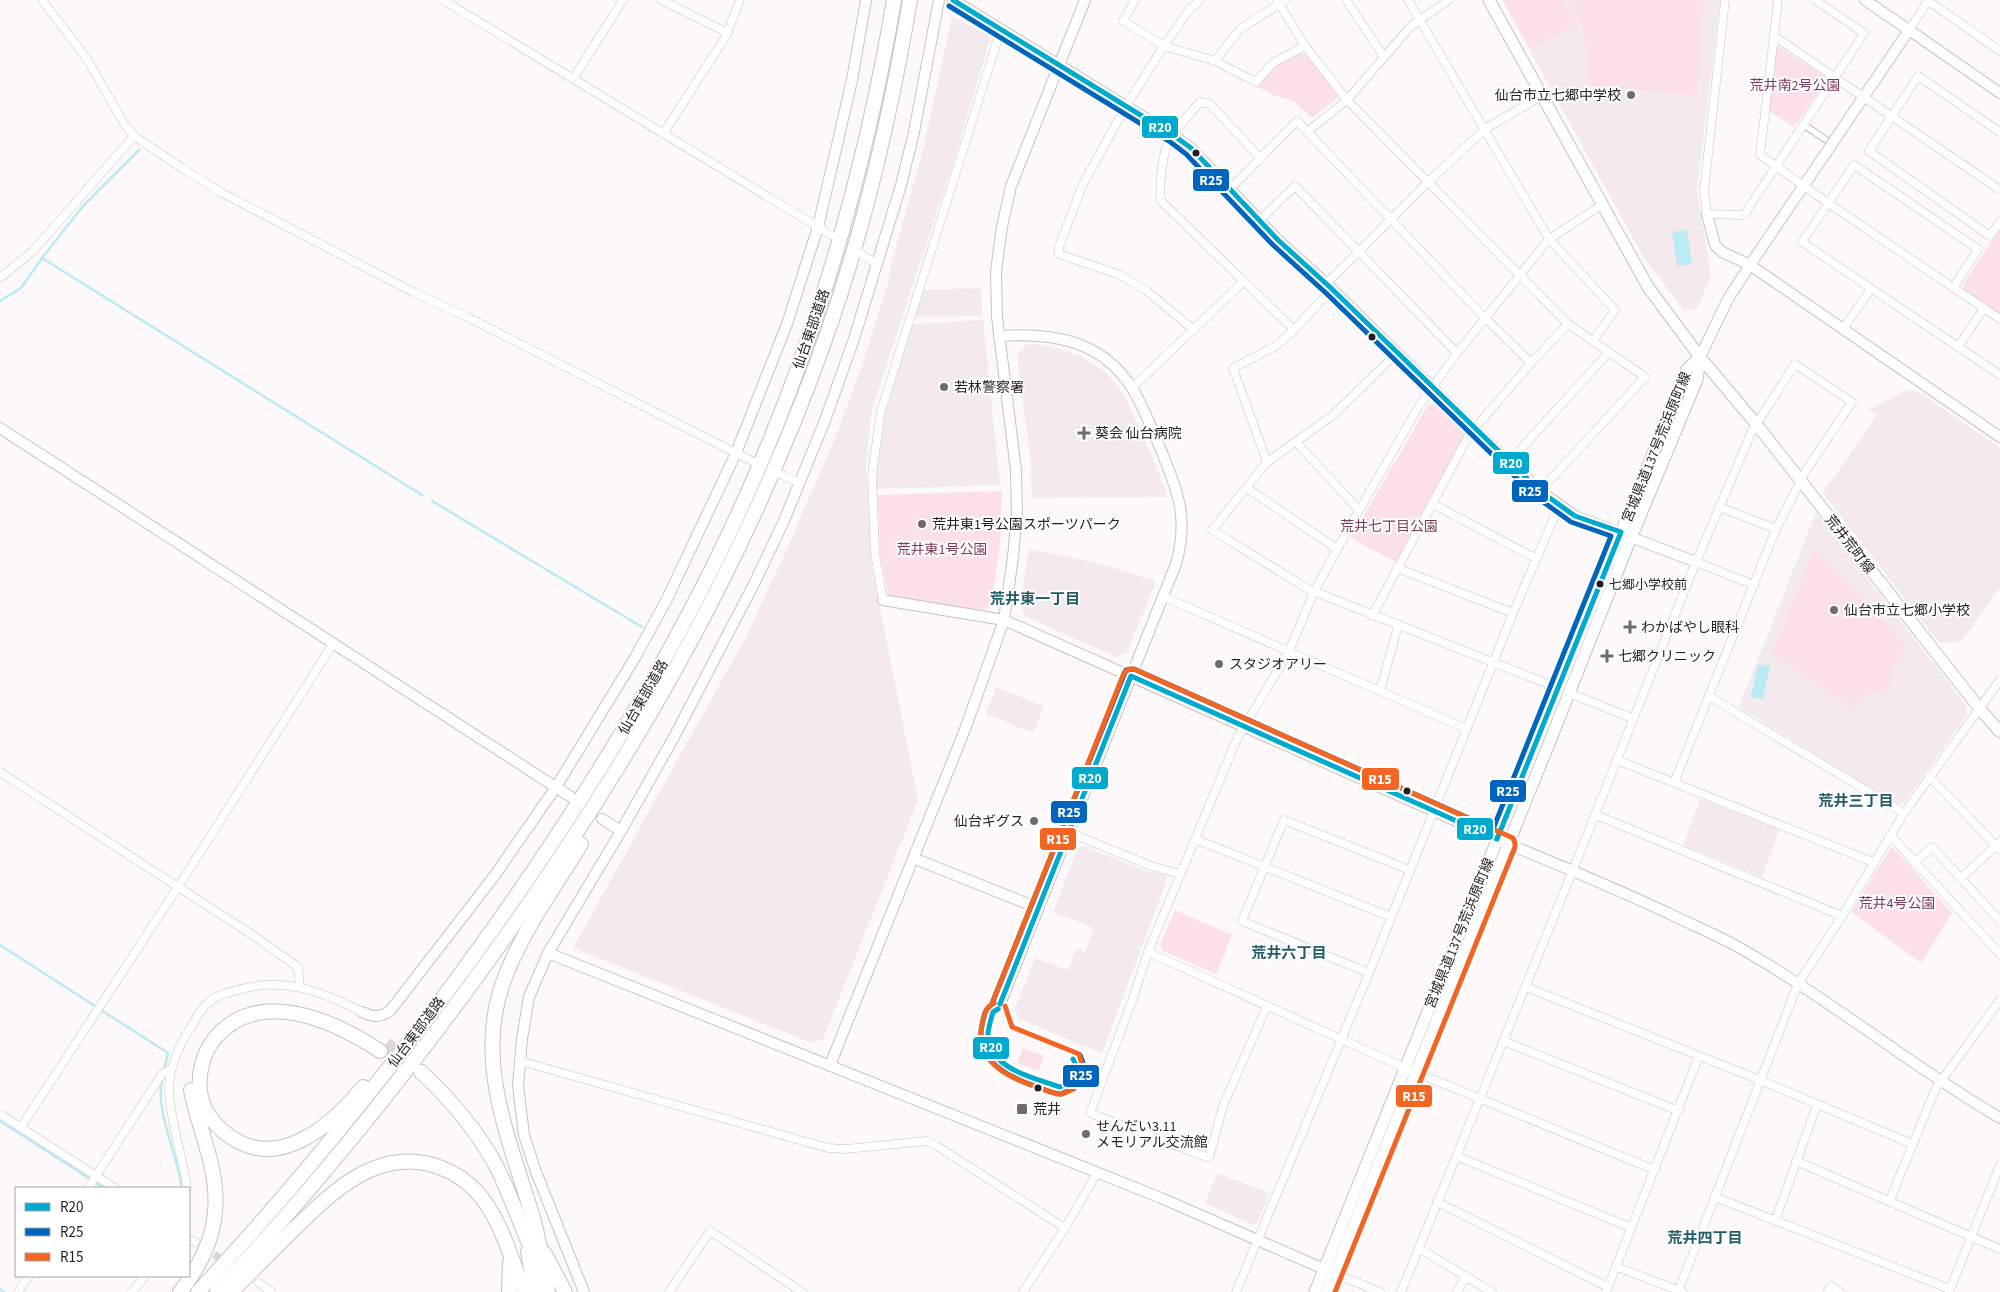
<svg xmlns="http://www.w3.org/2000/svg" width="2000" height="1292" viewBox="0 0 2000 1292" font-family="'Source Sans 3','Noto Sans JP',sans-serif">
	<rect width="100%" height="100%" fill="#fdf9fb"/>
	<g fill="#f4eaed">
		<path d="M1502,0h218l-23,190 14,85 -14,34 -13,2 -41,-55z"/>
		<path d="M952,16l39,20 -39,130 -80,243 -6,57 6,101 46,233 -95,239 -11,4 -239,-95 173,-311 35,-75 52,-119 28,-74 29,-92 -2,-1 35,-126z"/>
		<path d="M981,288l1,28 -67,1 7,-27z"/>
		<path d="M983,320l17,165 -123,4v-18l9,-60 26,-87z"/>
		<path d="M1035,344l15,2 31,10 24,16 11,12 8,11 27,59 17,43 -136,1 -2,-42 -13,-101 8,-10z"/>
		<path d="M1907,390l8,1 10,5 75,52v139l-39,55 -22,1 -116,-150 54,-78 -9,-5z"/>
		<path d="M1816,512l151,195 -1,9 -62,87 -8,1 -157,-97z"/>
		<path d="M1029,549l69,14 58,18 -29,72 -11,4 -90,-40 -6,-12z"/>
		<path d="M996,687l48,19 -10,27 -48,-19z"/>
		<path d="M1700,799l80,30 -18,48 -79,-32z"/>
		<path d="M1083,846l63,25 20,4 1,5 -65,173 -83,-34 -4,-11 20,-50 33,12 8,-21 9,3 9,-24 -41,-16 25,-64z"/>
		<path d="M1217,1173l53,20 -13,30 -5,2 -47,-22z"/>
	</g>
	<g fill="#fbe0ea">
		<path d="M1508,0h55l14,24 -46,25 -26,-47z"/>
		<path d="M1568,0h135l-6,96 -106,-11 -9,-60z"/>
		<path d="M1778,46l46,30 1,7 -31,44 -25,-16 5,-63z"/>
		<path d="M1300,53l8,2 30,39 -2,5 -24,19 -20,-18 -14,-3 -21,-10 16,-19z"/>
		<path d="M2000,229v85l-36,-24 -1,-6z"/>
		<path d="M1436,402l30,27v6l-67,129 -48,-26 77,-133z"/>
		<path d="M1002,491l-2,53 -9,62 -7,4 -29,-2 -62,-10 -5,-4 -8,-39 -2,-60z"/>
		<path d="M1814,549l93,97 -14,22 -6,22 -18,5 -18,13 -79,-54z"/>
		<path d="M1892,846l60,67 -31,50 -70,-51z"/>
		<path d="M1175,910l57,25 -16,39 -53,-23 -3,-7z"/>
		<path d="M1023,1048l21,8 -5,15 -22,-8z"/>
	</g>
	<g fill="#baeaf3">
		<path d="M1687,230l5,34 -15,2 -5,-34z"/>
		<path d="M1758,664l12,2 -7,33 -12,-2z"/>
	</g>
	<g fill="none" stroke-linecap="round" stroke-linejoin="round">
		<g stroke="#baeaf3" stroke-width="2.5">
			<path d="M42,258l380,237"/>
			<path d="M0,301l21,-13 21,-30 41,-52 56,-56"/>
			<path d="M432,501l210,126"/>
			<path d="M0,945l168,108 -4,17"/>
			<path d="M162,1080c-7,31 16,76 20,108"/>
			<path d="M0,1121l104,67"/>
			<path d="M0,1289l4,3"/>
		</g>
		<path stroke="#dcd8da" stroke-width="8" stroke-dasharray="8 4" stroke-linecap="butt" d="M204,1248l24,15"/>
		<path stroke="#dcd8da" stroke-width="14" stroke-dasharray="14 7" stroke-linecap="butt" d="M386,1044l34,28"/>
		<g stroke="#c7c3c5" stroke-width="8">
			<path id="pedestrian" d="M1804,125l21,14"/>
		</g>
		<g stroke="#c7c3c5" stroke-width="9">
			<g id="minor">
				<path d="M42,0l45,59 36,63 11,14 48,32 40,25 193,100 52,24 285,144"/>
				<path d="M443,0l388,235"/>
				<path d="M661,0l67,33"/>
				<path d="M1135,0l-12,21 41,25 25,-36 11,-10"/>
				<path d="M1277,0l28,46 42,54 221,224 77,53 -105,114"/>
				<path d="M1346,0l38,57"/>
				<path d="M1408,0l141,239 66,71 -22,31"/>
				<path d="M1725,0l-21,191 3,23 37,1 120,-182 -49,-33"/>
				<path d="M1778,0l-4,36 226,154"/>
				<path d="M1927,0l73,51"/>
				<path d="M1909,30l19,-29"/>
				<path d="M1774,36l-14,119 68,48 172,116"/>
				<path d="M1215,61l25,-32 46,-29"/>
				<path d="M573,79l50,-79"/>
				<path d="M1307,132l40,-32 64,-74 38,-26"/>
				<path d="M2000,132l-82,-56 -49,75 121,85 10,-14"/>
				<path d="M663,134l63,-98 14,-36"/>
				<path d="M1261,159l-51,-55 -10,-2c-10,12 -22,24 -30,37 -8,13 -11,47 -9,62l133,129"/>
				<path d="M1230,189l67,-68 188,197 46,45"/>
				<path d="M1260,220l35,-34 162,167"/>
				<path d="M861,254l16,10"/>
				<path d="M0,278l33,-27 101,-115"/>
				<path d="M1327,283l101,-101 57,-53 56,-33"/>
				<path d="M1953,288l25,-39 -124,-84 -52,77 198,133"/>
				<path d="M1843,329l28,-40"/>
				<path d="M1194,330l-47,-39 -27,-16 -61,-21v-7l24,-63 43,-78 38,-60 51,15 41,21 17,-19 32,-17"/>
				<path d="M1958,347l26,-39"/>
				<path d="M1397,353l-65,63 -65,46 -55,68 96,59 250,99"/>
				<path d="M1132,388l112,-107"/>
				<path d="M1296,442l63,68"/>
				<path d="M1267,462l-34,-94 43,-22 18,-16 38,-41"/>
				<path d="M1509,462l100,-110"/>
				<path d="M782,475l18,8"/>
				<path d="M1247,488l90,61"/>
				<path d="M1433,504l104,55"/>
				<path d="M1719,507l57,22"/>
				<path d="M1696,562l58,23"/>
				<path d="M1397,568l116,45"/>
				<path d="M1162,596l305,133"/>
				<path d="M883,600l-8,-46 -3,-80 9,-63 120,-382"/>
				<path d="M1372,616l97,-181 62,-72 37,-39"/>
				<path d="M1380,691l18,-65"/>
				<path d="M1569,693l65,26"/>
				<path d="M1710,697l194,116"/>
				<path d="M1617,760l256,102"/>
				<path d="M0,772l251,162 47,33 2,20"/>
				<path d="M1929,776l71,74"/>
				<path d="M1596,815l246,101"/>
				<path d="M1068,832l83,34 29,8"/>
				<path d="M1890,835l110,119"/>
				<path d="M1195,839l196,78"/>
				<path d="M1914,863l18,-16 68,74"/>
				<path d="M1960,879l40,-37"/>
				<path d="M1148,952l257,116 250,102"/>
				<path d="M1369,973l-127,-52 42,-101 126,50"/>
				<path d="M1526,987l234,93 152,64"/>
				<path d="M1267,1006l-44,100 -14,52 -119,-45 42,-112 16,-49 89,-213 52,-88 25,-59 31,-57 74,-129 38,-53 92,-114 53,-34"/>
				<path d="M1503,1041l176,70"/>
				<path d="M520,1061l308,87 18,1 80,-8 11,5 128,82"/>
				<path d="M0,1114l115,74"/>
				<path d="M21,1127l157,-240 155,-243"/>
				<path d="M1456,1156l176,72"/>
				<path d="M1796,1161l204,88"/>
				<path d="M88,1188l74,-114 9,-5"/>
				<path d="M187,1188c-4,-32 -17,-65 -18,-98 0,-22 9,-42 20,-60 6,-9 10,-19 18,-26 6,-7 18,-11 27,-13 46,-15 86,-1 128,21"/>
				<path d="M1715,1197l235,92"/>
				<path d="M1437,1202l171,85"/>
				<path d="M1889,1202l47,-114 64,-88"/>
				<path d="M1775,1221l42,-116"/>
				<path d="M189,1239l6,3"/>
				<path d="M1420,1249l72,43"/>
				<path d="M1617,1267l66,25"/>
				<path d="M1331,1272l49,20"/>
				<path d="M259,1283l13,9"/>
				<path d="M18,1292l11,-16"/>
				<path d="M131,1292l15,-16"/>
				<path d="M669,1292l41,-61 92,61"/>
				<path d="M1023,1292l42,-64 32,-55"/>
				<path d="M1236,1292l133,-319 144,-360 46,-107"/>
				<path d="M1401,1292l172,-422 123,-308 56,-131 43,-67 57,38 -47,70 -29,57 -102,254"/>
				<path d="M1457,1292l9,-16"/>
				<path d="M1606,1292l93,-236"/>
				<path d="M1678,1292l120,-308 44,-68 62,-103 96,-133"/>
				<path d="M1827,1292l4,-6 9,6"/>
				<path d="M1949,1292l51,-127"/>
			</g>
		</g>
		<g stroke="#c7c3c5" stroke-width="12">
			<g id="tertiary">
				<path d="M953,0l220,135 18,13 87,92 54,49 142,140 66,62 35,25 121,46"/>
				<path d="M1909,30l91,63"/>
				<path d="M1707,214l8,31 7,7 28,13 250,172"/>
				<path d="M999,336c52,-4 103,4 133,52 12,19 20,42 29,62 17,43 28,67 15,114l-176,440"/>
				<path d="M1700,357l28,-58 22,-34 159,-235 -44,-30"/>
				<path d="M0,428l571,369"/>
				<path d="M883,600l121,20 504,224c54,22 108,45 160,69 24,12 49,22 72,35 90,51 171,118 260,170"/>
				<path d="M602,819l19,12"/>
				<path d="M913,858l125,50"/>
				<path d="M548,953l613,245 163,71"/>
				<path d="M362,1012c11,5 17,6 28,-1l105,-136 61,-88 80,-131 31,-57 69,-146 51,-129 31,-97 34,-147 14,-80"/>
				<path d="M830,1065l134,-333 40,-112 9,-63 4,-43 -1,-44 -19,-153 -1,-46 6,-44 9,-41 74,-186"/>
				<path d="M584,1292l-48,-120 -12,-37 -6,-50 4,-46 7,-42 19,-44 73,-122 53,-94 80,-153 29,-61 41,-100 30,-84 47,-154 13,-53 25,-132"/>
			</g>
		</g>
		<g stroke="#c7c3c5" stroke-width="13">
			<g id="secondary">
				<path d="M1489,0l159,287 52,70 57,68 223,284 20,23"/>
				<path d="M1315,1292l372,-923 13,-12"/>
				<path d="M1327,1292l223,-551 78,-196 69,-165 3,-23"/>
			</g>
		</g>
		<g stroke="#c7c3c5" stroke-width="16">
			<g id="motorway">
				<path d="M421,1072c28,26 54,56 73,90 17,31 27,67 43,99"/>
				<path d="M363,1087c-31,38 -85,86 -135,48 -14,-10 -25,-25 -28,-43 -2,-19 3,-39 15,-54 45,-52 119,-17 165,13"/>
				<path d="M528,1252l7,40"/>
				<path d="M545,1254l20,38"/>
				<path d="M180,1292c31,-40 43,-78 31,-128 -6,-25 -15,-49 -20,-74"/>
				<path d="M198,1292c83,-89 161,-184 235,-281 109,-145 210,-299 289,-463 84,-173 140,-359 172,-548"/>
				<path d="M217,1292c94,-100 180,-206 261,-317 146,-200 267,-407 349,-641 38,-108 64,-221 83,-334"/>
				<path d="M231,1292c20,-20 40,-40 59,-59 39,-38 84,-85 143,-68 23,7 41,20 54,40 17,26 26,58 37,87"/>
				<path d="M509,1292l1,-29"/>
				<path d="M548,1292c-5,-25 -8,-50 -15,-74 -22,-75 -58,-153 -31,-232 17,-51 51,-96 79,-142"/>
			</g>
		</g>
		<use href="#pedestrian" stroke="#fffefe" stroke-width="5.5"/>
		<use href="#minor" stroke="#fffefe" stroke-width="8"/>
		<use href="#tertiary" stroke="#fffefe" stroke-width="10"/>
		<use href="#secondary" stroke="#fffefe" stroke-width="11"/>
		<use href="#motorway" stroke="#fffefe" stroke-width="14"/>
		<g stroke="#fff" stroke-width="9">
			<g id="bus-1">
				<path d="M953,0l220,135 18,13 87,92 54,49 208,202 35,25 46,16 -124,307 -366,-163 -131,328"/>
				<path d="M998,1009l-5,3c-2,8 -6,18 -5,27 5,31 47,39 72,48 12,-5 20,-16 13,-28"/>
			</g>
		</g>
		<g stroke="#fff" stroke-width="9">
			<g id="bus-2">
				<path d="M949,6l220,135 17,13 87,91 54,49 208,202 36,26 40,14 -118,293 -359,-160 -8,1 -133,331"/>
				<path d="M994,1003c-9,5 -10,12 -12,22 -8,35 26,52 53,61 8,3 18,8 26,8 17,-6 28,-22 19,-39"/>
			</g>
		</g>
		<g stroke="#fff" stroke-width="9">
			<g id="bus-3">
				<path d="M993,1001l131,-328 5,-4h5l379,169 2,5v4l-180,445"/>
				<path d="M994,1003c-9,5 -10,12 -12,22 -10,45 44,58 75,69h5l12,-5 9,-21 -4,-14 -67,-27 -7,-21"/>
			</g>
		</g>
		<use href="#bus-1" stroke="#00a9ce" stroke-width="5"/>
		<use href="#bus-2" stroke="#0065bd" stroke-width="5"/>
		<use href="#bus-3" stroke="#f26522" stroke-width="5"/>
	</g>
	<g fill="#6f6b6c" stroke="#fff" stroke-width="2">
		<circle cx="1631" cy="95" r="5"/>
		<circle cx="944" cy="387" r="5"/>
		<path d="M1081.5 425.5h5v5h5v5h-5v5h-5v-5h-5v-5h5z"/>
		<circle cx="922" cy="524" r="5"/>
		<circle cx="1834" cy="610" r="5"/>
		<path d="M1627.5 619.5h5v5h5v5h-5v5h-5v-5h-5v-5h5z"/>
		<path d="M1604.5 648.5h5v5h5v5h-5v5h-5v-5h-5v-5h5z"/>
		<circle cx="1219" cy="664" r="5"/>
		<circle cx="1034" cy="821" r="5"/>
		<rect x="1016" y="1103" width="12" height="12" rx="2.5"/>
		<circle cx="1086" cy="1134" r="5"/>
	</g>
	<g fill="#221e1f" stroke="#fff" stroke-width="2">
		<circle cx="1196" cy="153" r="4.5"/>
		<circle cx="1372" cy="337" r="4.5"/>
		<circle cx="1600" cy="584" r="4.5"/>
		<circle cx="1407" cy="791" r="4.5"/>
		<circle cx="1038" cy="1088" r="4.5"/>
	</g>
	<g text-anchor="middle" stroke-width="4" stroke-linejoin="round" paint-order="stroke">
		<g font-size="13" fill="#221e1f" stroke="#fff" text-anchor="start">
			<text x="1609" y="589">七郷小学校前</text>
		</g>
		<g font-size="14" fill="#7f3a5a" stroke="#fff">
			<text x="1795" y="90">荒井南2号公園</text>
			<text x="1389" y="531">荒井七丁目公園</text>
			<text x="942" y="554">荒井東1号公園</text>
			<text x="1897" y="908">荒井4号公園</text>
		</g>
		<g font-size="14" fill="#221e1f" stroke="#fff" text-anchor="start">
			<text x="1621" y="100" text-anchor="end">仙台市立七郷中学校</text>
			<text x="954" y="392">若林警察署</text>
			<text x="1095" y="438">葵会 仙台病院</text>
			<text x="932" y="529">荒井東1号公園スポーツパーク</text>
			<text x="1844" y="615">仙台市立七郷小学校</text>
			<text x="1641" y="632">わかばやし眼科</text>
			<text x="1618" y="661">七郷クリニック</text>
			<text x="1229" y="669">スタジオアリー</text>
			<text x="1024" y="826" text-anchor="end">仙台ギグス</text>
			<text x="1033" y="1114">荒井</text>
			<text x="1096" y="1131">せんだい3.11<tspan x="1096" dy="16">メモリアル交流館</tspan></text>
		</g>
		<g font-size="14" fill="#221e1f" stroke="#fff">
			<text transform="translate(811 329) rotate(-71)" y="5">仙台東部道路</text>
			<text transform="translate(1656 447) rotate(-68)" y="5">宮城県道137号荒浜原町線</text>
			<text transform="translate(1850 544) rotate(52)" y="5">荒井荒町線</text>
			<text transform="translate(643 697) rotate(-60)" y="5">仙台東部道路</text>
			<text transform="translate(1459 933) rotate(-68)" y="5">宮城県道137号荒浜原町線</text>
			<text transform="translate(416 1032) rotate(-53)" y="5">仙台東部道路</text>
		</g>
		<g font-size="15" font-weight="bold" fill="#245d66" stroke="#fff">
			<text x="1035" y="604">荒井東一丁目</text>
			<text x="1856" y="806">荒井三丁目</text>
			<text x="1289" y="958">荒井六丁目</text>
			<text x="1705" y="1243">荒井四丁目</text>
		</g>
	</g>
	<g stroke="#fff" stroke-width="2">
		<rect x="1141" y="115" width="38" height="24" rx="5" fill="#00a9ce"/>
		<rect x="1192" y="168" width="38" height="24" rx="5" fill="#0065bd"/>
		<rect x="1492" y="451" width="38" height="24" rx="5" fill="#00a9ce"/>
		<rect x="1511" y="479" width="38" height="24" rx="5" fill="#0065bd"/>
		<rect x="1071" y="766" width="38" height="24" rx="5" fill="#00a9ce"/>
		<rect x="1361" y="767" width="39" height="24" rx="5" fill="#f26522"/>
		<rect x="1489" y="779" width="38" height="24" rx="5" fill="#0065bd"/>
		<rect x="1050" y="800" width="38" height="24" rx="5" fill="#0065bd"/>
		<rect x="1456" y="817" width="38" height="24" rx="5" fill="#00a9ce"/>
		<rect x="1039" y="827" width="38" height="24" rx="5" fill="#f26522"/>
		<rect x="972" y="1036" width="38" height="24" rx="5" fill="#00a9ce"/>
		<rect x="1062" y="1064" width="38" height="24" rx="5" fill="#0065bd"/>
		<rect x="1395" y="1084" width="38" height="24" rx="5" fill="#f26522"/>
	</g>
	<g font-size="14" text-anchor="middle" font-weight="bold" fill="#fff">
		<text x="1160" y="132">R20</text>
		<text x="1211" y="185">R25</text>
		<text x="1511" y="468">R20</text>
		<text x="1530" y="496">R25</text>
		<text x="1090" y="783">R20</text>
		<text x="1380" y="784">R15</text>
		<text x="1508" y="796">R25</text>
		<text x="1069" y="817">R25</text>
		<text x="1475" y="834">R20</text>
		<text x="1058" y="844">R15</text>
		<text x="991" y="1052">R20</text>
		<text x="1081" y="1080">R25</text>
		<text x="1414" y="1101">R15</text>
	</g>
	<rect x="15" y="1187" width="175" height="90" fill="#ffffff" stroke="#a7a5a5"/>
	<rect x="25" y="1203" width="25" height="8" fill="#00a9ce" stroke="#a7a5a5"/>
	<text x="60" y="1212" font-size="15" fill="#221e1f">R20</text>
	<rect x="25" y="1228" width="25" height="8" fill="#0065bd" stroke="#a7a5a5"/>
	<text x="60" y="1237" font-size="15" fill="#221e1f">R25</text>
	<rect x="25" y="1253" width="25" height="8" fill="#f26522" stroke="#a7a5a5"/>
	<text x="60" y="1262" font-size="15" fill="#221e1f">R15</text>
</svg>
